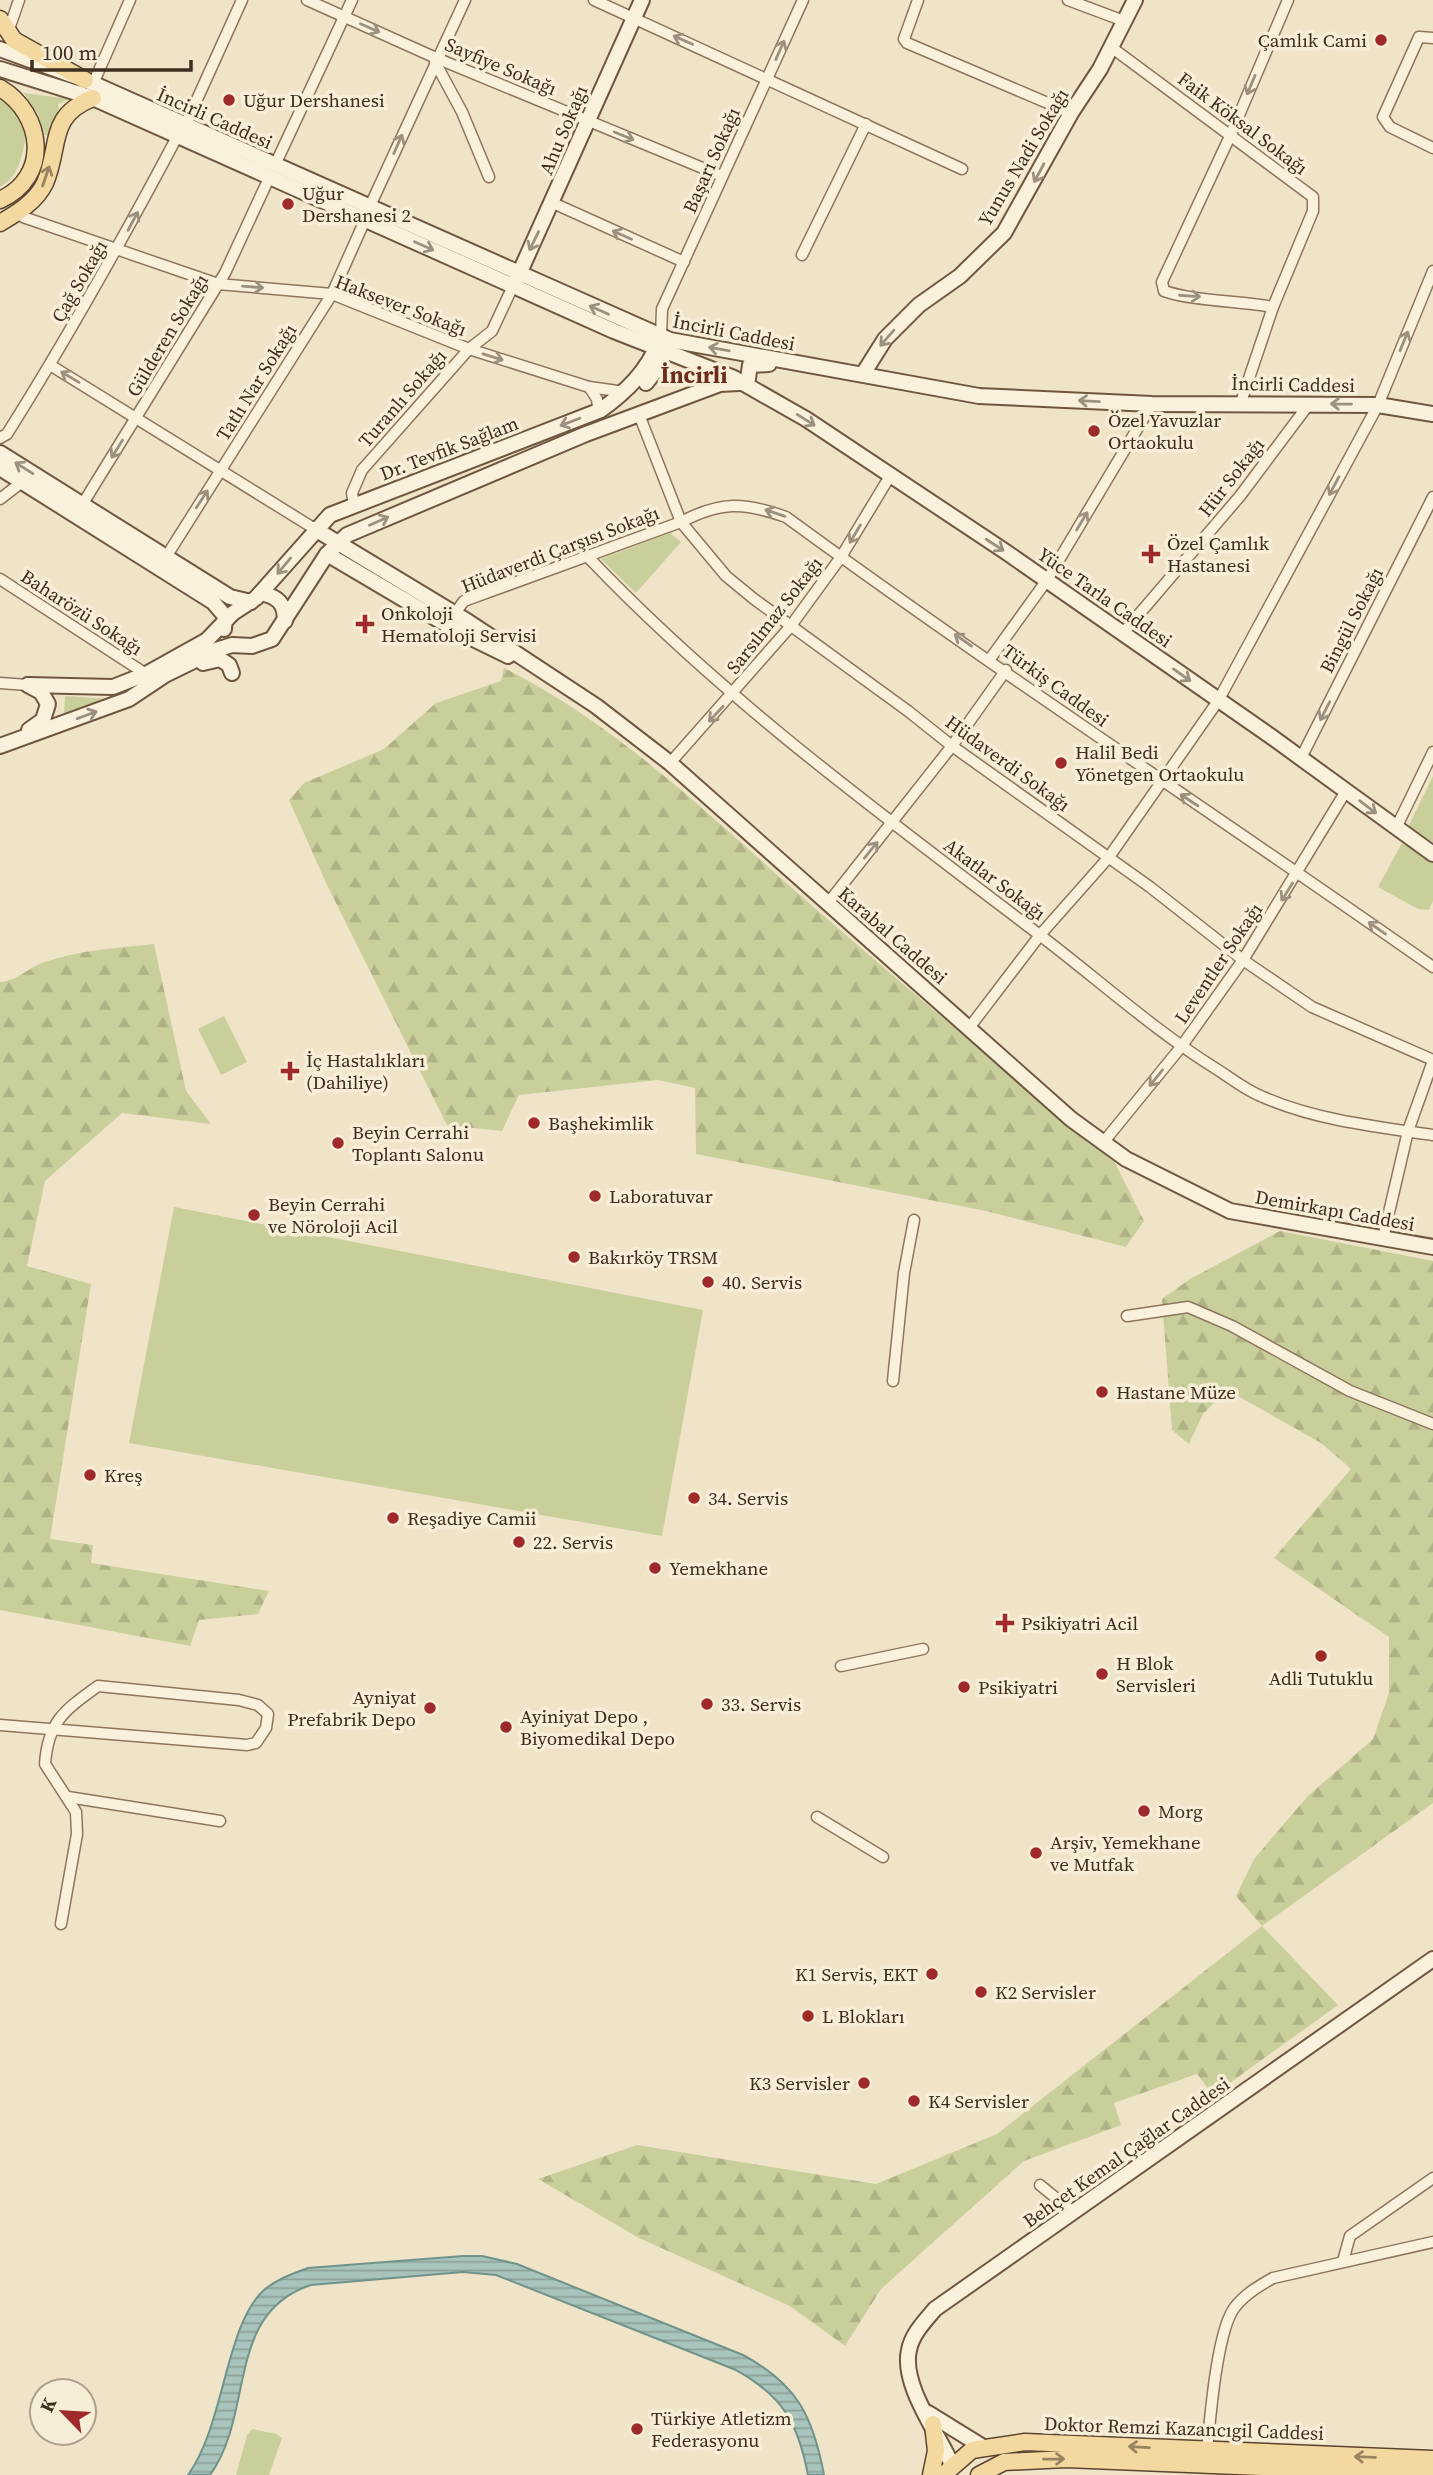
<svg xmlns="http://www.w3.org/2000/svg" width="1433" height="2475" viewBox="0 0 1433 2475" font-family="'Source Serif 4',serif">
	<defs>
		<pattern id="forest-firs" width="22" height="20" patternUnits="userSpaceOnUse" patternTransform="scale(1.75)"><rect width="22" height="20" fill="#c9cf9b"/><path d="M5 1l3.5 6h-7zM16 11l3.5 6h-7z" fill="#aeb285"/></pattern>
		<pattern id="water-rules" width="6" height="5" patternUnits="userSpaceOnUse" patternTransform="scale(1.75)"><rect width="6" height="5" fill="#a9c4bc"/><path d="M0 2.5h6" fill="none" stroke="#8ba098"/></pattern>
	</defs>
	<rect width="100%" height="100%" fill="#f0e4c8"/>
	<g fill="#c9cf9b">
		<path d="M24,93l46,6 -12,5 1,5 -11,26h-3l-7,-21z"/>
		<path d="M0,100l9,3 17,30c-3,20 -6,43 -26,54z"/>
		<path d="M670,533l11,9 -45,51 -35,-34z"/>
		<path d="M65,696l43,3 -44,16z"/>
		<path d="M1433,776v67l-25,-16z"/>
		<path d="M1402,843l31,19v39l-4,9 -11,-1 -40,-22z"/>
		<path d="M224,1016l23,46 -26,13 -23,-46z"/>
		<path d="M174,1207l529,103 -41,226 -533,-93z"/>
		<path d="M252,2429l24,5 6,4 -13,37h-33l11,-40z"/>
	</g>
	<g fill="url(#forest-firs)">
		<path d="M504,668c112,56 204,146 297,228 103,90 209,178 314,267l29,58 -18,26 -140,-36 -290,-57 -1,-66 -37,-8 -139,15 -17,36 -55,-6 -121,-242 -37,-83 15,-17 80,-34 52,-46 65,-22z"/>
		<path d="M154,944l32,147 25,33 -89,-11 -77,68 -18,85 64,18 -41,255 43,6 -2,18 178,28 -11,23 -59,6 -9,26 -190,-36v-628c17,-1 29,-15 45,-20 34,-12 73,-14 109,-18z"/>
		<path d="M1280,1231l153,30v542l-171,123 76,79 -125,90 -16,-21 -83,29 7,22 -97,36 -143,128 -36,57 -55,-40 -151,-68 -101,-59 99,-34 239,39 121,-50 265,-208 -26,-30 18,-37 54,-63 65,-57 16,-46v-56l-115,-79 77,-89 -30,-26 -94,-53 -24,24 -14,30 -17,-14 -10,-131 28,-20z"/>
	</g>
	<path fill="url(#water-rules)" stroke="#6f938a" stroke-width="2" d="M463,2256h19l35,8 226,91c54,29 70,61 81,120h-16c-10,-52 -25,-79 -72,-105l-240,-95 -33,-3 -152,13c-86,28 -56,128 -101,190h-22c37,-51 37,-150 76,-185 13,-11 28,-16 44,-22z"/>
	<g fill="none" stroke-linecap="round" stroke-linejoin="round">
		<g stroke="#8d765c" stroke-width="13">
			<g id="street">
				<path d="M307,0l129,58 286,118"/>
				<path d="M594,0l368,169"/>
				<path d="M918,0l-14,39 3,4 164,70"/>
				<path d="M1068,0l56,21"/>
				<path d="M8,32l11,-32"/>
				<path d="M1433,38l-14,-1 -36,80 7,10 43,21"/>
				<path d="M1111,47l202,150v14l-40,96 -32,95"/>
				<path d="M435,62l27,50 27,65"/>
				<path d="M93,84l37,-84"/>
				<path d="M185,126l57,-126"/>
				<path d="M275,165l77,-165"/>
				<path d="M553,203l131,59"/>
				<path d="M370,206l95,-206"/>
				<path d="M23,217l195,67 114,10 137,55 120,38 36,5"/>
				<path d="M802,255l64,-131"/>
				<path d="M1273,307c-33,-6 -80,-6 -109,-16l-2,-9 69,-148 57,-134"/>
				<path d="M661,337l1,-28 141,-309"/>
				<path d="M50,365l265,164"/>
				<path d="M589,387l8,12 1,8 -4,7"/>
				<path d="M640,417l41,105 45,54 28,23 154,112 44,35 198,141 93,73 69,47 121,53"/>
				<path d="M0,438l7,-4c61,-97 117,-197 171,-299"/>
				<path d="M0,499l22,-17"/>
				<path d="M354,504l-2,-11 10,-23 107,-121 23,-18 21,-45"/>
				<path d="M82,505l143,-232 45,-97"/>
				<path d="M166,557l166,-263 33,-74"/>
				<path d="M588,557c136,143 297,260 453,379 59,45 114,95 177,134 14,9 29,21 45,27 52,23 114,30 170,38"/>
				<path d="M0,579l146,95"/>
				<path d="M455,613l9,-12 217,-79c40,-21 63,-20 105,-5 212,155 432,299 647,450"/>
				<path d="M1123,633l117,-137 69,-92"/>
				<path d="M990,659l57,-79 105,-176"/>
				<path d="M0,683l28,2"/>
				<path d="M1301,758l132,-261"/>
				<path d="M670,763l120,-136 51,-70 49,-81"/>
				<path d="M1396,828l37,-76"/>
				<path d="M828,903l124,-157 54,-76"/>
				<path d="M969,1028l71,-93 69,-78 109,-156 160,-296 55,-134"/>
				<path d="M1102,1144l79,-97 62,-87 103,-169"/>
				<path d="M1383,1238l25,-107 25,-70"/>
				<path d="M1127,1316l61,-9 44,19 118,65 83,33"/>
				<path d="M893,1381l11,-108 10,-53"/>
				<path d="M841,1666l82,-17"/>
				<path d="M0,1725l247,20 9,-2 10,-15 2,-14 -10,-9 -19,-5 -141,-14c-33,24 -50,35 -53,78l31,48 1,22 -16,90"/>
				<path d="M68,1797l152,24"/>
				<path d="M817,1817l66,40"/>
				<path d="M1040,2185l33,27"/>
				<path d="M1343,2261l7,-25 83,-58"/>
				<path d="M1207,2450c3,-30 10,-121 28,-143 10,-13 24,-21 38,-29l160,-36"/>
			</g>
		</g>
		<g stroke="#6f573f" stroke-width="18">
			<g id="secondary">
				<path d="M0,49l85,31 585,260 309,56 173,8 226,1 55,9"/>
				<path d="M0,69l93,29 521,233 120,47 72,41 200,133 263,183 164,119"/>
				<path d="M515,283l127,-283"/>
				<path d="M863,374l22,-35 34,-34 41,-29 44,-43 67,-120 29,-44 35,-69"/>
				<path d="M646,383l12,-15 10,-24"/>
				<path d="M747,385l3,-20 19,-1"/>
				<path d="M0,453l230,144 21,5"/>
				<path d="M0,468l213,134 12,14 -1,13"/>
				<path d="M315,529l152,92 129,85 74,57 401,356 55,40 104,52 203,36"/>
				<path d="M327,554l132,78 49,24"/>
				<path d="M261,593c17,4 24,10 24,28"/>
				<path d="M203,663l17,-4 9,6 3,8"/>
				<path d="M28,685l85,2 33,-13 61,-34 26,-27 23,-15 74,-83 271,-105c27,-20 45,-38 58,-68"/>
				<path d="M28,685l13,7 7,12 -5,16 -14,10"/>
				<path d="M0,746l129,-47 36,-24 51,-25 16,-5 20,1 20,-7 55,-85 20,-19 239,-101 134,-50 19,-1"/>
				<path d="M928,2413l55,34"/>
				<path d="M952,2465c-14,-32 -51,-80 -43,-115 3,-16 16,-29 26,-41l498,-350"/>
			</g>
		</g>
		<g stroke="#5b4430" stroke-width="19">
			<g id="primary">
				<path d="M0,19l14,21 71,40"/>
				<path d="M0,88c44,26 51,89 0,112"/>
				<path d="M0,223c17,-10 36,-21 45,-40 16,-37 2,-67 48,-85"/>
				<path d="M931,2475l5,-24 -3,-27"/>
				<path d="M943,2475l29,-25 53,-8 408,17"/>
				<path d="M979,2475l25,-13 62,-3 367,15"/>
			</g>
		</g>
		<use href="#street" stroke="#faf1dc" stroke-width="10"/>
		<use href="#secondary" stroke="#faf1dc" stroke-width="14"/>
		<use href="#primary" stroke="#f3d9a0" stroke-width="16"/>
	</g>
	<defs><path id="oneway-shaft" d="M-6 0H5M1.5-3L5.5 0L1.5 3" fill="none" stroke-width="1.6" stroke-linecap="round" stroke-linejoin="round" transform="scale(1.75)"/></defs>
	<g stroke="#9c907e">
		<use href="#oneway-shaft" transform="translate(370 28) rotate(24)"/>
		<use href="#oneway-shaft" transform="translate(683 40) rotate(-156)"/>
		<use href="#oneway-shaft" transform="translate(780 50) rotate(-66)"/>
		<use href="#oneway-shaft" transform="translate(1251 85) rotate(113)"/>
		<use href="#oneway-shaft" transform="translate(624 136) rotate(22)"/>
		<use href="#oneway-shaft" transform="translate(398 144) rotate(-66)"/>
		<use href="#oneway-shaft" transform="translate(1039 173) rotate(118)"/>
		<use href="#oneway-shaft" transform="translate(133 221) rotate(-62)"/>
		<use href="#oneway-shaft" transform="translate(622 235) rotate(-156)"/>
		<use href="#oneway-shaft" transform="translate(534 241) rotate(116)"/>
		<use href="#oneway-shaft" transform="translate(424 246) rotate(24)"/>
		<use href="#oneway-shaft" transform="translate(253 287) rotate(5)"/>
		<use href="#oneway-shaft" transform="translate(1190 296) rotate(4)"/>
		<use href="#oneway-shaft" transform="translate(599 310) rotate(-156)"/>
		<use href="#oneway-shaft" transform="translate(887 338) rotate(131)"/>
		<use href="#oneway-shaft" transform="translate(1404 341) rotate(-68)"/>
		<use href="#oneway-shaft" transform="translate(719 349) rotate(-170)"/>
		<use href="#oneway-shaft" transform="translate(493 357) rotate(17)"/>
		<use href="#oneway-shaft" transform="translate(70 377) rotate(-149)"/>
		<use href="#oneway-shaft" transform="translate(1089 401) rotate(-177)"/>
		<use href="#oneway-shaft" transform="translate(1341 404) rotate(-179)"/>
		<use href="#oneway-shaft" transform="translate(806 420) rotate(32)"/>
		<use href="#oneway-shaft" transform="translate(570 422) rotate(159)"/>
		<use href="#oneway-shaft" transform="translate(117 449) rotate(122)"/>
		<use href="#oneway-shaft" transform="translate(24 468) rotate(-148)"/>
		<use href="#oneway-shaft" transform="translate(1334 486) rotate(118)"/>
		<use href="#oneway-shaft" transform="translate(202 499) rotate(-57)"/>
		<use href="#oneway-shaft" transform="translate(775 513) rotate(-161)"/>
		<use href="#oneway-shaft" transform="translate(379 521) rotate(-24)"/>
		<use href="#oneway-shaft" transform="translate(1082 521) rotate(-59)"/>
		<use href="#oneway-shaft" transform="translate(855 534) rotate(121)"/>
		<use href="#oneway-shaft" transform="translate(995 545) rotate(33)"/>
		<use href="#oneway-shaft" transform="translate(284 566) rotate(130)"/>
		<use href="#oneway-shaft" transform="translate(963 640) rotate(-145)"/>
		<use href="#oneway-shaft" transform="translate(1182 675) rotate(35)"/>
		<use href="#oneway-shaft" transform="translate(1325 711) rotate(117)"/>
		<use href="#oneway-shaft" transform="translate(716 714) rotate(133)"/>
		<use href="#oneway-shaft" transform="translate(87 715) rotate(-20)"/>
		<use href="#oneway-shaft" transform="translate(1189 800) rotate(-147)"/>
		<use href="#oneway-shaft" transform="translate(1368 807) rotate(37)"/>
		<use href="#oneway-shaft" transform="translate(871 850) rotate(-51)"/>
		<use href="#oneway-shaft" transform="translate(1287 892) rotate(122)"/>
		<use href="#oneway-shaft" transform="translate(1377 928) rotate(-145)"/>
		<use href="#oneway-shaft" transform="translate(1156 1078) rotate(129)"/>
	</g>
	<g stroke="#988460">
		<use href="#oneway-shaft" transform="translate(46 176) rotate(-71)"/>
		<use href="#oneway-shaft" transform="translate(1139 2447) rotate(-177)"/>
		<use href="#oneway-shaft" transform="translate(1365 2457) rotate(-178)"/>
		<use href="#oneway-shaft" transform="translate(1054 2459) rotate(-1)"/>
	</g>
	<g fill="#9e2a2b" stroke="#f7eed8" stroke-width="2.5">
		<circle cx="1381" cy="40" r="7"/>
		<circle cx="229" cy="100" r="7"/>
		<circle cx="288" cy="204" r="7"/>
		<circle cx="1094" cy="431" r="7"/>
		<path d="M1147.5 543.5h7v7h7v7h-7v7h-7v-7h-7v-7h7z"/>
		<path d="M361.5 613.5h7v7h7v7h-7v7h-7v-7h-7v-7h7z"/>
		<circle cx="1061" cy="763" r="7"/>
		<path d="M286.5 1060.5h7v7h7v7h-7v7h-7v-7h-7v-7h7z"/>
		<circle cx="534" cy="1123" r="7"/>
		<circle cx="338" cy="1143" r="7"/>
		<circle cx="595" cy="1196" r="7"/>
		<circle cx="254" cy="1215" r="7"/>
		<circle cx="574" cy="1257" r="7"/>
		<circle cx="708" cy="1282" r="7"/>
		<circle cx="1102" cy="1392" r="7"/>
		<circle cx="90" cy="1475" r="7"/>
		<circle cx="694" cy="1498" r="7"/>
		<circle cx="393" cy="1518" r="7"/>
		<circle cx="519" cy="1542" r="7"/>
		<circle cx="655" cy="1568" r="7"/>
		<path d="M1001.5 1612.5h7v7h7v7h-7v7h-7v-7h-7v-7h7z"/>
		<circle cx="1321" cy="1656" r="7"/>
		<circle cx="1102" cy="1674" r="7"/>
		<circle cx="964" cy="1687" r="7"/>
		<circle cx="707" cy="1704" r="7"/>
		<circle cx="430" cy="1708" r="7"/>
		<circle cx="506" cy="1727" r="7"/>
		<circle cx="1144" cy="1811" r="7"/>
		<circle cx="1036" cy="1853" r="7"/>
		<circle cx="932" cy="1974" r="7"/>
		<circle cx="981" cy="1992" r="7"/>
		<circle cx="808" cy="2016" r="7"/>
		<circle cx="864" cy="2083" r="7"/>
		<circle cx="914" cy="2101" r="7"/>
		<circle cx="637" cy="2429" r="7"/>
	</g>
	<g text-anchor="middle" stroke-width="7" stroke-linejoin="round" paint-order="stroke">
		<g font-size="19" fill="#3d2e20" stroke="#f7eed8" text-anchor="start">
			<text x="1367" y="47" text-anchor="end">Çamlık Cami</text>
			<text x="243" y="107">Uğur Dershanesi</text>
			<text x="302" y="200">Uğur<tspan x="302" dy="22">Dershanesi 2</tspan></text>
			<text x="1108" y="427">Özel Yavuzlar<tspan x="1108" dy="22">Ortaokulu</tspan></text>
			<text x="1167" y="550">Özel Çamlık<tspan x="1167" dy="22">Hastanesi</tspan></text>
			<text x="381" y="620">Onkoloji<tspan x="381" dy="22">Hematoloji Servisi</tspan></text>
			<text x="1075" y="759">Halil Bedi<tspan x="1075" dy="22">Yönetgen Ortaokulu</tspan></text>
			<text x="306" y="1067">İç Hastalıkları<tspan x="306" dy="22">(Dahiliye)</tspan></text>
			<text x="548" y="1130">Başhekimlik</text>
			<text x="352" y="1139">Beyin Cerrahi<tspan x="352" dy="22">Toplantı Salonu</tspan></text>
			<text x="609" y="1203">Laboratuvar</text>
			<text x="268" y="1211">Beyin Cerrahi<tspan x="268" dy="22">ve Nöroloji Acil</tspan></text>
			<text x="588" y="1264">Bakırköy TRSM</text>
			<text x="722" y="1289">40. Servis</text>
			<text x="1116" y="1399">Hastane Müze</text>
			<text x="104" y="1482">Kreş</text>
			<text x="708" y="1505">34. Servis</text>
			<text x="407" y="1525">Reşadiye Camii</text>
			<text x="533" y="1549">22. Servis</text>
			<text x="669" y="1575">Yemekhane</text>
			<text x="1021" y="1630">Psikiyatri Acil</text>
			<text x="1116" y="1670">H Blok<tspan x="1116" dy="22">Servisleri</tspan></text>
			<text x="1321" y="1685" text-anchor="middle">Adli Tutuklu</text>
			<text x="978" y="1694">Psikiyatri</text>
			<text x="416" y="1704" text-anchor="end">Ayniyat<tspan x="416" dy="22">Prefabrik Depo</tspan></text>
			<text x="721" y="1711">33. Servis</text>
			<text x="520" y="1723">Ayiniyat Depo ,<tspan x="520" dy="22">Biyomedikal Depo</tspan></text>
			<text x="1158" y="1818">Morg</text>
			<text x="1050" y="1849">Arşiv, Yemekhane<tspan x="1050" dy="22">ve Mutfak</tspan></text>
			<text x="918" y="1981" text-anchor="end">K1 Servis, EKT</text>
			<text x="995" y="1999">K2 Servisler</text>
			<text x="822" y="2023">L Blokları</text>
			<text x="850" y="2090" text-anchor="end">K3 Servisler</text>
			<text x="928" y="2108">K4 Servisler</text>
			<text x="651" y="2425">Türkiye Atletizm<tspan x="651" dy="22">Federasyonu</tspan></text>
		</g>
		<g font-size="19" fill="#3d2e20" stroke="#f7eed8">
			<text transform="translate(501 66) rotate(23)" y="7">Sayfiye Sokağı</text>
			<text transform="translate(215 118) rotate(24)" y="7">İncirli Caddesi</text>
			<text transform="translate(1243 123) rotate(37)" y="7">Faik Köksal Sokağı</text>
			<text transform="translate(563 130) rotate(-67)" y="7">Ahu Sokağı</text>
			<text transform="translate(1023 157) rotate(-59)" y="7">Yunus Nadi Sokağı</text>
			<text transform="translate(711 160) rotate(-66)" y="7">Başarı Sokağı</text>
			<text transform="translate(79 281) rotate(-60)" y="7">Çağ Sokağı</text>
			<text transform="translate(401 305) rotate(21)" y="7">Haksever Sokağı</text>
			<text transform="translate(734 332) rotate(11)" y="7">İncirli Caddesi</text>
			<text transform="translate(167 335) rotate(-59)" y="7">Gülderen Sokağı</text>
			<text transform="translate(256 382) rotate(-58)" y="7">Tatlı Nar Sokağı</text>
			<text transform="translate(1293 384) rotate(1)" y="7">İncirli Caddesi</text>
			<text transform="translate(402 398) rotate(-49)" y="7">Turanlı Sokağı</text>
			<text transform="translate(449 448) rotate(-21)" y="7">Dr. Tevfik Sağlam</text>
			<text transform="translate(1231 477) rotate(-52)" y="7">Hür Sokağı</text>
			<text transform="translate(560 549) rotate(-21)" y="7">Hüdaverdi Çarşısı Sokağı</text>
			<text transform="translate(1105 597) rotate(35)" y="7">Yüce Tarla Caddesi</text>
			<text transform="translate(82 612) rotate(33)" y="7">Baharözü Sokağı</text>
			<text transform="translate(774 615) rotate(-52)" y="7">Sarsılmaz Sokağı</text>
			<text transform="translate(1351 620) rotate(-63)" y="7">Bingül Sokağı</text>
			<text transform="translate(1056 685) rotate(36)" y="7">Türkiş Caddesi</text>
			<text transform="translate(1008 763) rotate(36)" y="7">Hüdaverdi Sokağı</text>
			<text transform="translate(995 879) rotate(37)" y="7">Akatlar Sokağı</text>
			<text transform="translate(893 935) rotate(41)" y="7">Karabal Caddesi</text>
			<text transform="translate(1218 963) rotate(-56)" y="7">Leventler Sokağı</text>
			<text transform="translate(1335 1210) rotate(10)" y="7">Demirkapı Caddesi</text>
			<text transform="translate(1126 2152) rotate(-35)" y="7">Behçet Kemal Çağlar Caddesi</text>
			<text transform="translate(1184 2428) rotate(2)" y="7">Doktor Remzi Kazancıgil Caddesi</text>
		</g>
		<g font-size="23" font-weight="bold" fill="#6b2e1e" stroke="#f7eed8">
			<text x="694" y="383">İncirli</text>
		</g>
	</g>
	<g transform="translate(63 2412) rotate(295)"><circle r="33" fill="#f7eed8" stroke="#ada18e" stroke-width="2"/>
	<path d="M0-5L12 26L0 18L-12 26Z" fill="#9e2a2b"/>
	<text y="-10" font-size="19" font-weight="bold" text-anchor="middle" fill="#3d2e20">K</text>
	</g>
	<path d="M32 60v10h159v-10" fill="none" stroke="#3d2e20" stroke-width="3.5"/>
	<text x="42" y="60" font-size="21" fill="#3d2e20" stroke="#f7eed8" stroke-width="5" paint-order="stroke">100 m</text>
</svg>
